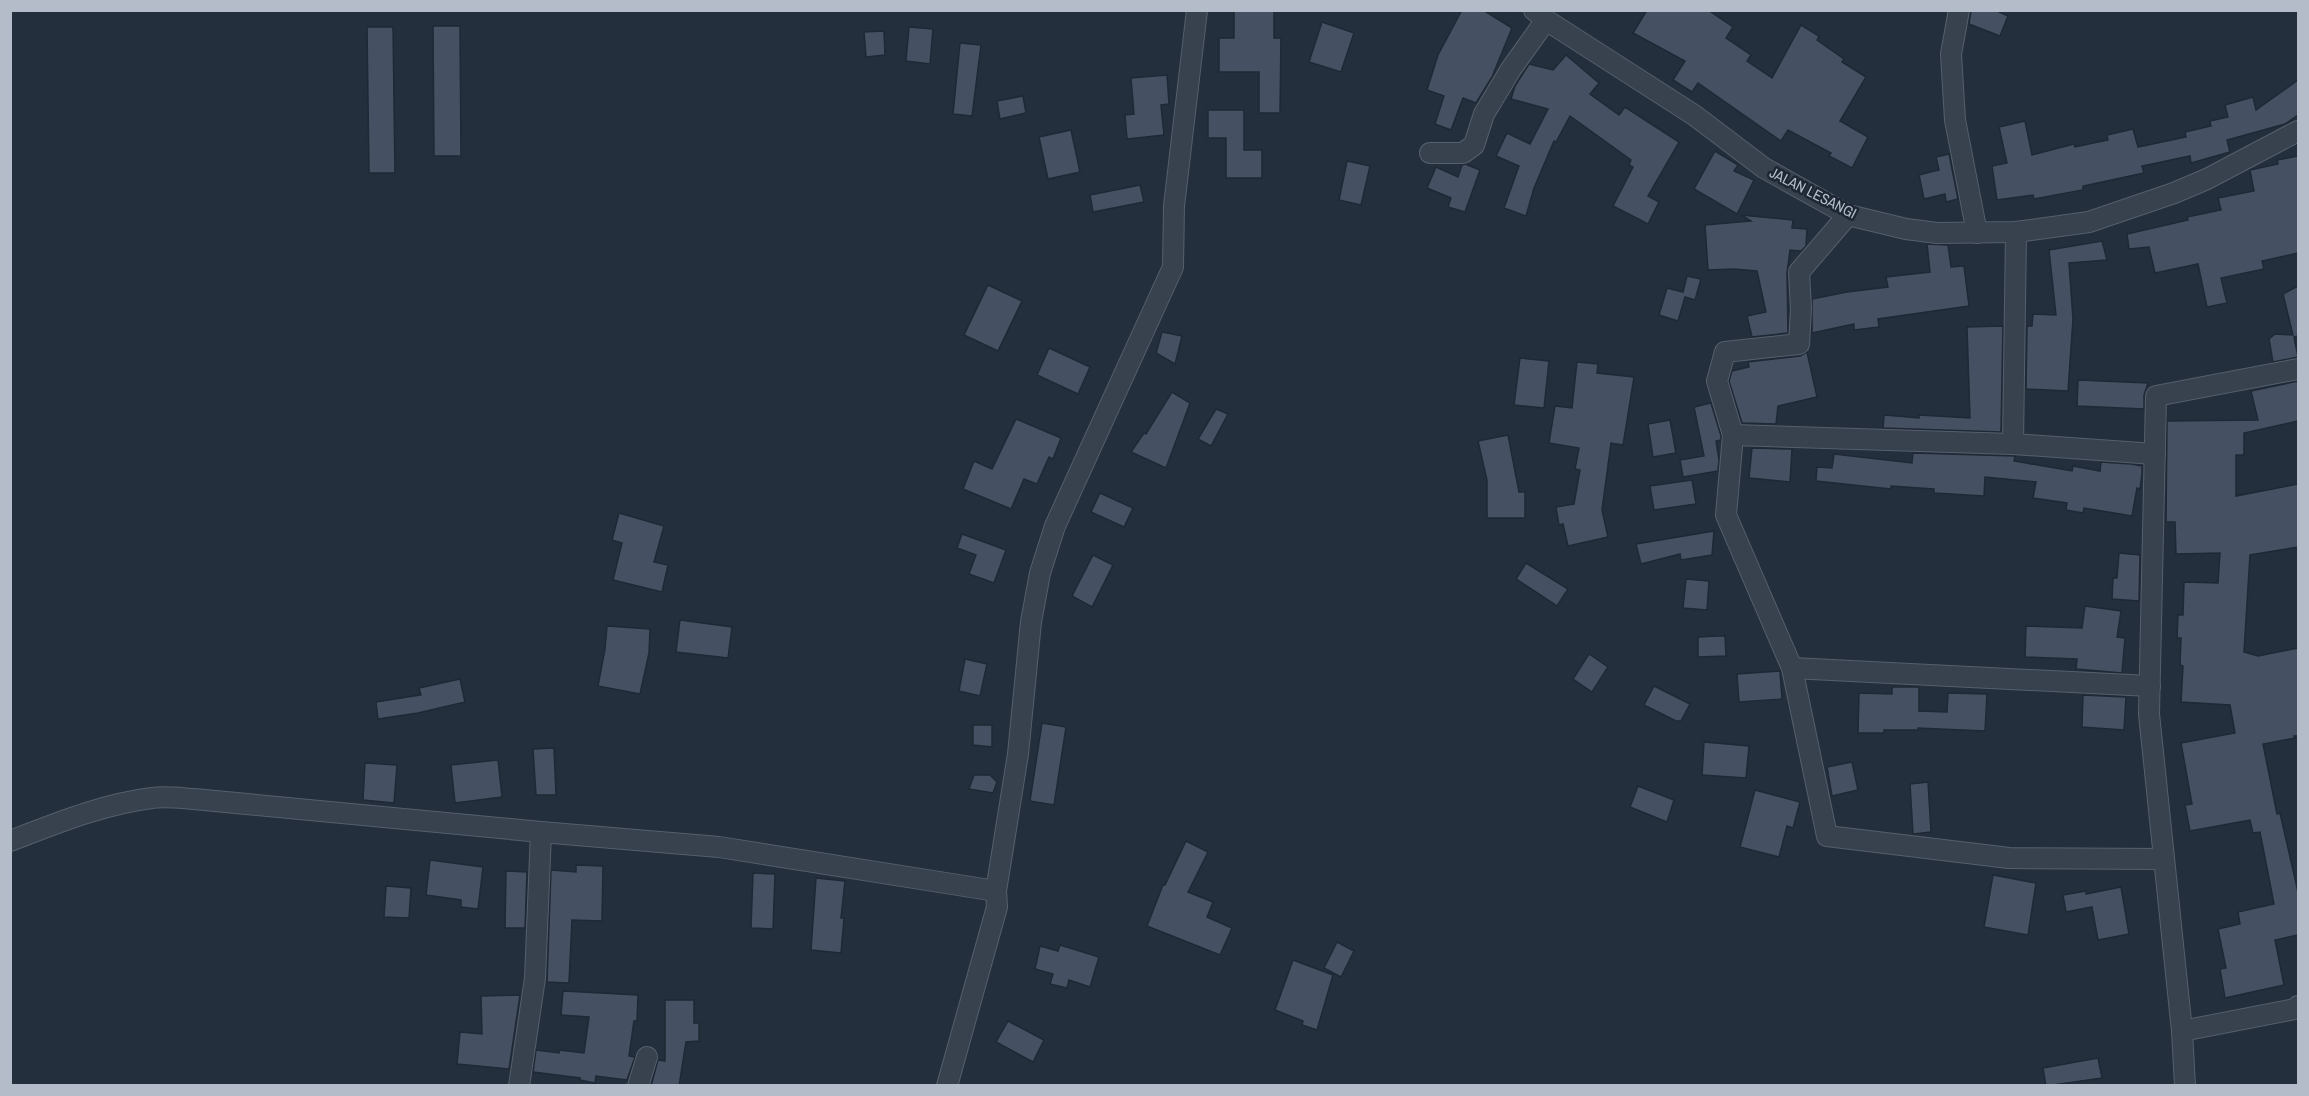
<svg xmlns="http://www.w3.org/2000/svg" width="2309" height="1096" viewBox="0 0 2309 1096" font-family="'Archivo Narrow',sans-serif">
	<rect width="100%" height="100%" fill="#242f3e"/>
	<g fill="#455162" stroke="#1f2835" stroke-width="1.5">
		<path d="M1234,10h40v28h7l-1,75h-21v-41h-40v-34h15z"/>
		<path d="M1462,10h21l29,18 -20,49 -16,26 -13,-5 -12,32 -16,-6 9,-28 -17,-6 11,-35z"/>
		<path d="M1647,10h61l25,17 -7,11 25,17 -4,6 25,17 29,-53 18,11 -2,4 27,19 -2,3 24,15 -26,44 28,16 -16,31 -23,-12 2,-3 -43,-23 -7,11 -83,-58 -6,9 -19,-12 12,-19 -52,-28z"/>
		<path d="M1971,10h24l13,6 -8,20 -31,-12z"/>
		<path d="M1322,22l32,11 -13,39 -32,-10z"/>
		<path d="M433,26h27l1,130h-27z"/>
		<path d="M367,27h26l2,146h-26z"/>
		<path d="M909,27l24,2 -3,35 -24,-3z"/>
		<path d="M884,31l1,24 -19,2 -2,-25z"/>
		<path d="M960,43l21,2 -9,71 -19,-2z"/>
		<path d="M1566,55l33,28 -9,11 29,21 6,-8 54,35 -31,54 11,6 -11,22 -35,-18 20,-39 -4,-2 2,-5 -61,-44 -14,26 -2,-1 -20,47 -8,28 -22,-8 15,-42 -23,-10 11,-23 23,11 18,-35 -37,-10 4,-13 14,-22 24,6z"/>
		<path d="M1167,75l2,29 -8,1 3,30 -37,4 -2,-24 9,-1 -3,-36z"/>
		<path d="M2298,80v35l-13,9 -58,16 3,12 -39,11 -1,-7 -48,10 2,7 -61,13v4l-49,9 -1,-4 -36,5 -5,-34 15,-3 -8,-36 26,-6 7,34 42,-11 1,3 33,-7 -1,-5 26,-6 5,18 48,-10 -1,-5 26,-6 -1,-5 18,-4 -3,-12 28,-8 3,13z"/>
		<path d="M1023,96l3,17 -26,6 -3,-18z"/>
		<path d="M1208,110h36v40h18v28h-36v-40h-18z"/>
		<path d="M1071,130l9,42 -32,7 -9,-42z"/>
		<path d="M1715,151l23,14 -4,6 20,9 -17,34 -43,-25z"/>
		<path d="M1949,154l9,45 -12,3 -1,-8 -21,5 -5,-24 20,-5 -3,-13z"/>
		<path d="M2298,156v97l-36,8 2,8 -43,9 6,25 -20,4 -9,-43 -43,9 -6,-26 -20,2 -2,-15 61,-14 -1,-3 34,-7 -3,-12 36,-7 -4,-21 28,-6 -1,-4z"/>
		<path d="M1347,161l23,5 -9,39 -22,-5z"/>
		<path d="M1465,164l15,6 -15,42 -17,-5 3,-9 -24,-10 9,-21 22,10 4,-12z"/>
		<path d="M1140,185l4,17 -51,10 -3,-17z"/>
		<path d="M1741,215l52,5 -1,8 15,1 -1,17 -5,5 -11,-1 -3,23 1,60 -36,4 -5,-21 19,-4 -9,-41 -23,-2 -26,1 -3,-45 46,-4z"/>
		<path d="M2102,241l5,19 -38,3 4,56 -5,72 -42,-2 1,-63h5l1,-12 23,1 -7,-65z"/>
		<path d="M1927,244l21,1 3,22 13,-1 5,40 -91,13 1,8 -25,3v-6l-42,9v-34l35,-7 41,-5 -2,-10 44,-5z"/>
		<path d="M1687,276l14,3 -6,21 -10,-3 -7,24 -19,-6 8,-27 16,4z"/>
		<path d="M988,285l34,16 -24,50 -34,-16z"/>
		<path d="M2298,286v50l-4,1 4,20 -25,5 -4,-23 6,-5 18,1 -10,-41z"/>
		<path d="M2003,326l-2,106 -118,-4 1,-13 35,3v-3l51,3 -3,-91z"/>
		<path d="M1162,332l20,4 -7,28 -19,-11z"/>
		<path d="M1049,348l41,19 -12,27 -41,-19z"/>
		<path d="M1807,352l10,45 -39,9 -2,18 -34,-1 -13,-42 3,-10 17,-4 -1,-5 52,-6z"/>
		<path d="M1520,358l29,3 -5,47 -30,-3z"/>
		<path d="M1577,362l21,2 -1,9 37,4 -11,68 -12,-2 -9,67 6,27 -40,9 -5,-22 -4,1 -3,-18 18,-3 6,-34 -5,-1 4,-21 -30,-5 6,-37 17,2z"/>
		<path d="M2078,380l70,3 -4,12v14l-67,-3z"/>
		<path d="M2298,381v40l-54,12v22h-8v41l62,-12v63l-48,8 -6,97 14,4 40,-8v88h-4l1,2 -32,6 14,70 3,-1 18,79v43l-23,5 9,45 -59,13 -5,-29 6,-1 -8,-39 22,-5 -2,-12 36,-8 -14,-72 -7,1 -3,-13 -60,11 -5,-26 7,-1 -11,-61 54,-10 -5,-28 -49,-3 2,-36 -3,-1 1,-27h-4l1,-23h5l1,-33 34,1 2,-30 -44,1 -1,-32h-9l1,-101 91,-1 -7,-29z"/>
		<path d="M1172,392l18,11 -24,65 -35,-16 13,-19 2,1z"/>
		<path d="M1711,403l10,33v4l-5,1 3,19 -1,11 -35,6 -3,-17 24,-4 -10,-49z"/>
		<path d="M1216,409l12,5 -17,32 -13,-7z"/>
		<path d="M1016,419l45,19 -8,21 -4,-2 -12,27 -13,-5 -13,30 -48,-20 11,-28 18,8z"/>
		<path d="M1670,420l6,33 -23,4 -5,-33z"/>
		<path d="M1508,435l11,57h6v26h-38v-38l-9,-39z"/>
		<path d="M1752,448l40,1 -2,33 -41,-4z"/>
		<path d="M1913,453l102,3 -1,5 58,10 1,-5 27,5 1,-9 30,2 11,2v7l-2,16 -3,-1 -5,28 -48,-8 -1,5 -17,-3 1,-7 -34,-5 3,-16 -51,-5 -1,19 -50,-3v-4l-43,-3v3l-75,-8 1,-14 15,1 2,-14 78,9z"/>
		<path d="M1692,480l4,24 -42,6 -4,-24z"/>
		<path d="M1100,493l33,15 -9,19 -33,-15z"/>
		<path d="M619,513l45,13 -10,36 14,3 -6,27 -49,-12 9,-37 -10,-3z"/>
		<path d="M1714,531l-2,24 -31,5 -1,-6 -39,10 -5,-20z"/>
		<path d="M962,534l44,16 -12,33 -25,-9 7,-19 -19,-7z"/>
		<path d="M2119,553l21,2 -1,46 -27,-2 1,-21h4z"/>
		<path d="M1093,555l20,10 -21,42 -20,-11z"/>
		<path d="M1526,563l42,26 -11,17 -41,-27z"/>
		<path d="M1686,579l23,2 -2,29 -24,-2z"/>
		<path d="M2085,606l36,5 -4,26 8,1 -3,35 -46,-4 1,-10 -52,-2 1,-31 56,2z"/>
		<path d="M680,620l52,7 -4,31 -52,-6z"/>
		<path d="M607,626l43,3 -1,24 -9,41 -42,-8 7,-37z"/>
		<path d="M1717,636h8l1,20 -28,1v-20z"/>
		<path d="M1589,654l19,13 -16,25 -19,-13z"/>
		<path d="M965,659l22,5 -7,32 -21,-5z"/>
		<path d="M1780,671l2,28 -43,3 -2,-28z"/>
		<path d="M460,679l5,23 -47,11 -40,6 -2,-17 45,-7 -2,-7z"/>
		<path d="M1654,686l36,18 -9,17h-5l-32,-16z"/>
		<path d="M1892,687h27v24l28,1 1,-19 39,1 -2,37 -67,-3v2h-34v3h-26l1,-40 33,1z"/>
		<path d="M2083,695l43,2 -2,33 -42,-3z"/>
		<path d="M1042,723l24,4 -12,78 -24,-4z"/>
		<path d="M973,725h19v22l-19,-2z"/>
		<path d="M1704,742l45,4 -3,32 -44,-3z"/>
		<path d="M554,748l2,47h-20l-3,-46z"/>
		<path d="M498,760l4,37 -47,6 -4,-38z"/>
		<path d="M1852,762l6,28 -26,6 -5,-29z"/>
		<path d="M365,763l32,2 -3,38 -31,-3z"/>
		<path d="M974,775h16l7,7 -4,11 -24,-4z"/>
		<path d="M1928,782l3,50 -18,2 -3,-50z"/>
		<path d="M1638,786l36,14 -7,22 -37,-15z"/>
		<path d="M1755,790l45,12 -7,26 -6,-2 -8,31 -39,-10z"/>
		<path d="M1186,841l22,11 -20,40 25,10 -6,15 25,11 -12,27 -73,-29 16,-41h2z"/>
		<path d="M430,860l53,7 -5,42 -17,-2v-7l-35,-5z"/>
		<path d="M576,865l27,1 -1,55 -30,-1 -3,63 -22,-1 4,-112 25,2z"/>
		<path d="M506,871l21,1 -2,56h-20z"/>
		<path d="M753,873l22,1 -2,55 -22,-1z"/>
		<path d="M1993,875l43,8 -8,52 -44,-8z"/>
		<path d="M816,878l29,3 -4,37h3l-3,35 -30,-3z"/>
		<path d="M386,886l25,2 -2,30 -25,-1z"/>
		<path d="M2121,887l8,47 -31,6 -6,-33 -26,5 -3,-17 23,-4v3z"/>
		<path d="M1337,942l17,9 -13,26 -17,-9z"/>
		<path d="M1060,945l39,12 -9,30 -21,-7 -2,8 -17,-4 3,-10 -18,-5 5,-23 18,5z"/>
		<path d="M1293,960l40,15 -16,55 -15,-5 1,-4 -28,-11z"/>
		<path d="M563,991l75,4 -1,26h-3l-5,35 6,1 -8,23 -31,-4 -1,7 -15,-3v-2l-47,-6 3,-22 23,3v-3l25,3 5,-36 -28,-2z"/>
		<path d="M520,995l-11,74 -52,-5 3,-32 22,2 -1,-38z"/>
		<path d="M665,1000h29v23h5v18l-13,1 -7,44h-28l7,-26 7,1z"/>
		<path d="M1008,1021l36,19 -11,22 -37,-20z"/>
		<path d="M2098,1058l4,20 -56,8 -3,-18z"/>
	</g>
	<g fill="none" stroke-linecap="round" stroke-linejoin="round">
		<g stroke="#565f6c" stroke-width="22">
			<g id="street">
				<path d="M1534,10l12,10 148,95 70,53 84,47 58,14 31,4 79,-1 73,-10 85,-29 33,-14 91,-48"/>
				<path d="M1959,10l-8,44 4,66 22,113"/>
				<path d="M1430,153h33l11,-8 10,-31 27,-45 35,-49"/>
				<path d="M1848,215l-49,57 2,37 -2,35 -74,8 -8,29 16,54 -7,80 66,153 35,168 182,22 155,1"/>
				<path d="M1733,435l280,9 142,10"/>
				<path d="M2013,444l3,-212"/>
				<path d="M1792,668l358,18"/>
				<path d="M10,841c47,-18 93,-37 142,-43 13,-2 28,0 42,1l347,33 178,15 277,44"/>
				<path d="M2182,1031l113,-22 3,-3"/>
				<path d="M519,1086l16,-108 6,-146"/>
				<path d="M638,1086l9,-29"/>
				<path d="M947,1086l50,-179 -1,-16 22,-137 13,-132 9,-49 15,-47 118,-259 1,-61 23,-196"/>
				<path d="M2185,1086l-3,-55 -33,-317 7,-318 142,-27"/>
			</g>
		</g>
		<use href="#street" stroke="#38414e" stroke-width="20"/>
	</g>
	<g text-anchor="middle" stroke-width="5" stroke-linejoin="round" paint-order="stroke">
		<g font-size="15" fill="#b4bcc9" stroke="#1d2633">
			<text transform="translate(1813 193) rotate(27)" y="5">JALAN LESANGI</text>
		</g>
	</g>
	<rect width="2309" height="1096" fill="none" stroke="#b4bcc9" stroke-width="24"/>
</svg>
